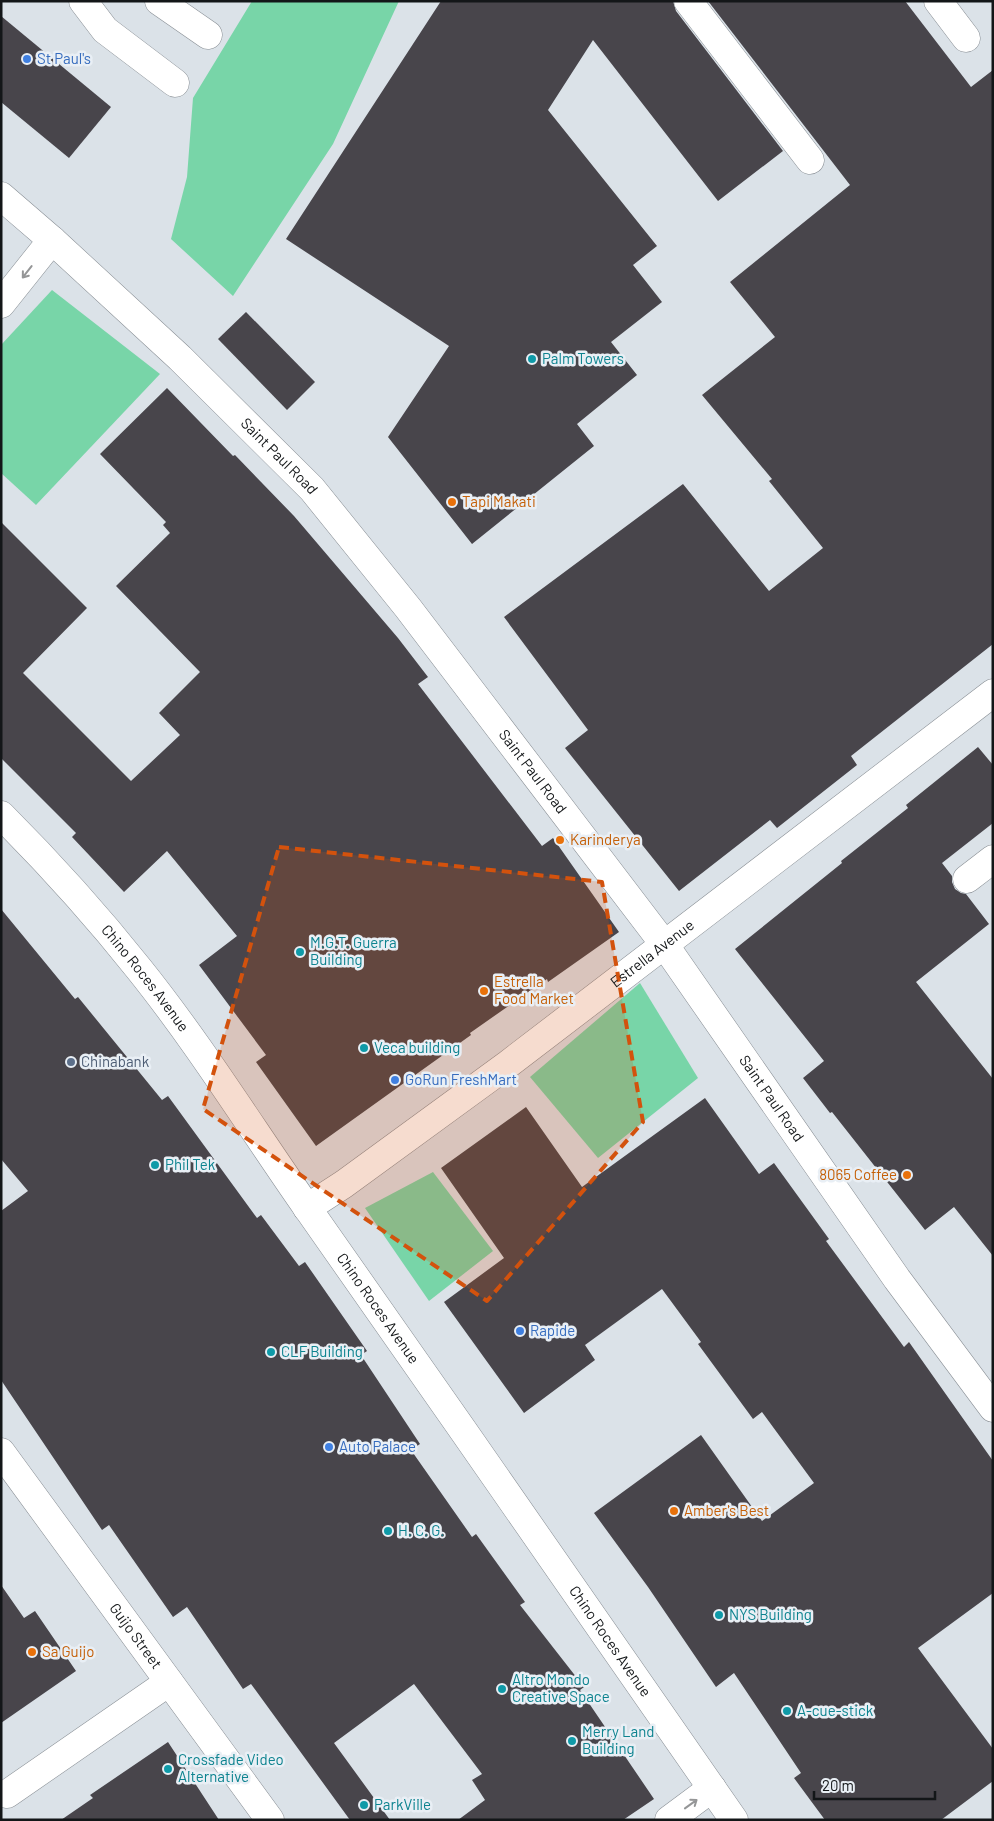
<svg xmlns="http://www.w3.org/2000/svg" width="994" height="1821" viewBox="0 0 994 1821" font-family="Barlow,sans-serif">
	<rect width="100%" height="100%" fill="#dbe2e8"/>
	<g fill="#78d5a8">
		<path d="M252,1h147l-66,143 -100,152 -62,-57 16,-62 6,-79z"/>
		<path d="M52,290l108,84 -124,131 -35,-32v-128z"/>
		<path d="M640,983l58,95 -100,80 -68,-81z"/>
		<path d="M433,1172l60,79 -64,50 -64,-93z"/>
	</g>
	<g fill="#48454b">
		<path d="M441,1h232l3,10 107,140 -65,50 -125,-161 -45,70 109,136 -24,19 29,37 -51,40 26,33 -60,49 17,22 -122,98 -84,-107 61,-91 -163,-107z"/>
		<path d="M708,1h197l66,86 22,-17v574l-142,112 6,9 -80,63 -7,-8 -91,71 -114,-143 23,-18 -84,-113 179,-133 86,107 54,-43 -54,-67 3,-2 -70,-84 73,-58 -45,-55 120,-97z"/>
		<path d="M1,16l110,91 -42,51 -68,-56z"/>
		<path d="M246,312l69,70 -28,28 -69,-71z"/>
		<path d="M167,388l66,68 2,-1 59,61 104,122 30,39 -10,7 124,162 11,-8 66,94 -71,50 -1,-3 -77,54 1,2 -155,111 -60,-84 10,-7 -67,-90 38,-29 -70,-85 -43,41 -52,-55 4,-4 -75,-75v-236l86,86 -64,65 108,108 49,-46 -21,-22 41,-41 -84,-86 54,-53 -7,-8 3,-3 -66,-68z"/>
		<path d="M978,747l15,18v58l-51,40 10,13v6l3,7 6,4 5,1 23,30 -73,58 77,97v177l-39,-49 -29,23 -93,-118 -2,1 -27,-35 21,-17 -89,-112 107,-86 -1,-2 67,-53 -2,-3z"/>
		<path d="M1,909l74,90 3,-2 84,103 6,-4 89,122 4,-3 38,51 6,-4 62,89 -6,4 59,89 -9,6 61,87 4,-3 49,68 -5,3 64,82 -4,3 74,109 -31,21h-165l27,-20 -13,-20 10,-6 -68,-90 -80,59 56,77h-40l-99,-136 -8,5 -56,-82 -14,10 -64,-92 -7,5 -101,-150v-169l27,-20 -27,-32z"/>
		<path d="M705,1098l54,76 15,-11 55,76 -3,2 78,106 5,-5 84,119v132l-75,55 75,101v32l-52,39h-116l-31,-42 7,-5 -67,-100 -18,14 -68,-100 -54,-74 107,-78 61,86 52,-38 -52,-71 -9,7 -55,-75 3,-2 -39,-53 -77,56 10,15 -71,53 -80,-111 60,-44 -63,-90 85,-61 56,80z"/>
		<path d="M1,1585l23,33 11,-7 41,60 -75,52z"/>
		<path d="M168,1742l51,78h-158l32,-22 -3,-3z"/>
	</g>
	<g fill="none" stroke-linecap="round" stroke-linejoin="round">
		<g stroke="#888e94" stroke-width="29">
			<g id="minor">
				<path d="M83,1l22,29 70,53"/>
				<path d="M159,1l49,34"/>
				<path d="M688,1l122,159"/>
				<path d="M938,1l28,37"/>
				<path id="s1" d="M1,196l51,44 128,118 132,131 96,119 256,336 233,335 96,129"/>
				<path d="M1,304l51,-64"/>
				<path d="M967,879l26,-20"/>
				<path id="s2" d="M307,1208l37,-24 163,-119 486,-372"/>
				<path id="s3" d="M1,1452l269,368"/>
				<path d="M7,1794l162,-112"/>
				<path d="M669,1820l43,-32"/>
			</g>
		</g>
		<g stroke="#888e94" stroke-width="29">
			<g id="major">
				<path id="s4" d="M1,815c49,49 95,100 138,154 61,76 113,160 169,240 143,203 284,407 426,611"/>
			</g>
		</g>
		<use href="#minor" stroke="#fff" stroke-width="28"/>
		<use href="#major" stroke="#fff" stroke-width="28"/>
	</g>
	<defs><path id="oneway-shaft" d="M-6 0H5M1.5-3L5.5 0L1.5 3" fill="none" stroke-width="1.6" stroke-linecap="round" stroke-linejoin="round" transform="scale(1.25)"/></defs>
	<g stroke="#959697">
		<use href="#oneway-shaft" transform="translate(27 272) rotate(128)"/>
		<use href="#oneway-shaft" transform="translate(691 1804) rotate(-36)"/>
	</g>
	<path fill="#d3520d" fill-opacity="0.2" stroke="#d3520d" stroke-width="4" stroke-dasharray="10 6" stroke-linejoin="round" d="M279,847l323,35 41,240 -156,179 -284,-192z"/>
	<g fill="#3f7fe0" stroke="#e9eff5" stroke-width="2">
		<circle cx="27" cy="59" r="5"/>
		<circle cx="395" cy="1080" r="5"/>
		<circle cx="520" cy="1331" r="5"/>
		<circle cx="329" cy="1447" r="5"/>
	</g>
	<g fill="#0f9aa8" stroke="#e9eff5" stroke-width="2">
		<circle cx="532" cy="359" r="5"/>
		<circle cx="300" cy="952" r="5"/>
		<circle cx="364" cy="1048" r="5"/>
		<circle cx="155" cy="1165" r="5"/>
		<circle cx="271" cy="1352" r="5"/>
		<circle cx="388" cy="1531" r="5"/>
		<circle cx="719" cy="1615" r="5"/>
		<circle cx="502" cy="1689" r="5"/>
		<circle cx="787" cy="1711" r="5"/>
		<circle cx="572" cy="1741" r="5"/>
		<circle cx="168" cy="1769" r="5"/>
		<circle cx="364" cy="1805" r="5"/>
	</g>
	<g fill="#e8710a" stroke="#e9eff5" stroke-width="2">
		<circle cx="452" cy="502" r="5"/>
		<circle cx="560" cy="840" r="5"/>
		<circle cx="484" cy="991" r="5"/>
		<circle cx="907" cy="1175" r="5"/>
		<circle cx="674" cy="1511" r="5"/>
		<circle cx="32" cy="1652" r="5"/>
	</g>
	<circle fill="#5c6f8a" stroke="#e9eff5" stroke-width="2" cx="71" cy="1062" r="5"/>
	<g text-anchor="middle" stroke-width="5" stroke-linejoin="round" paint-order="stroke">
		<g font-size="15" fill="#366cbe" stroke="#e9eff5" text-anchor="start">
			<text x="37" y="64">St Paul's</text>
			<text x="405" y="1085">GoRun FreshMart</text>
			<text x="530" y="1336">Rapide</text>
			<text x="339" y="1452">Auto Palace</text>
		</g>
		<g font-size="15" fill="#0d838f" stroke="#e9eff5" text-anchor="start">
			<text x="542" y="364">Palm Towers</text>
			<text x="310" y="948">M.G.T. Guerra<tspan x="310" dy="17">Building</tspan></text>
			<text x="374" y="1053">Veca building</text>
			<text x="165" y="1170">Phil Tek</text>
			<text x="281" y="1357">CLF Building</text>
			<text x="398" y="1536">H. C. G.</text>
			<text x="729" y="1620">NYS Building</text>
			<text x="512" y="1685">Altro Mondo<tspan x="512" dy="17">Creative Space</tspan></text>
			<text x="797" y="1716">A-cue-stick</text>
			<text x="582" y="1737">Merry Land<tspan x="582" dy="17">Building</tspan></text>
			<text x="178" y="1765">Crossfade Video<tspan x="178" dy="17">Alternative</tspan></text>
			<text x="374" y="1810">ParkVille</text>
		</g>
		<g font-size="15" fill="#131618" stroke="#e9eff5">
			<text dy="5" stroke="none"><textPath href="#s1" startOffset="381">Saint Paul Road</textPath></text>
			<text dy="5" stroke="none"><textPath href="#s1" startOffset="786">Saint Paul Road</textPath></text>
			<text dy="5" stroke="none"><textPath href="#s2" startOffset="429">Estrella Avenue</textPath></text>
			<text dy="5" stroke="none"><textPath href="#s4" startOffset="218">Chino Roces Avenue</textPath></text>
			<text dy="5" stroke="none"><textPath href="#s1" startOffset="1191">Saint Paul Road</textPath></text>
			<text dy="5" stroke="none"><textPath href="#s4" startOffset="622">Chino Roces Avenue</textPath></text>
			<text dy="5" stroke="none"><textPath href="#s3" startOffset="228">Guijo Street</textPath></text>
			<text dy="5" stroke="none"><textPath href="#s4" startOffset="1028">Chino Roces Avenue</textPath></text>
		</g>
		<g font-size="15" fill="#c56008" stroke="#e9eff5" text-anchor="start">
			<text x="462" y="507">Tapi Makati</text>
			<text x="570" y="845">Karinderya</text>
			<text x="494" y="987">Estrella<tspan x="494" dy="17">Food Market</tspan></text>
			<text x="897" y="1180" text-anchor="end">8065 Coffee</text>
			<text x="684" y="1516">Amber's Best</text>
			<text x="42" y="1657">Sa Guijo</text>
		</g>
		<g font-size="15" fill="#4e5e75" stroke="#e9eff5" text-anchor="start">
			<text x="81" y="1067">Chinabank</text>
		</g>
	</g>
	<rect width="994" height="1821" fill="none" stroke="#131618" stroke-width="5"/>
	<path d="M814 1791v8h121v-8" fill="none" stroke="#131618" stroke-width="2.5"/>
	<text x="822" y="1791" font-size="15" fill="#131618" stroke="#e9eff5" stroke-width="4" paint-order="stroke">20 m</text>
</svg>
